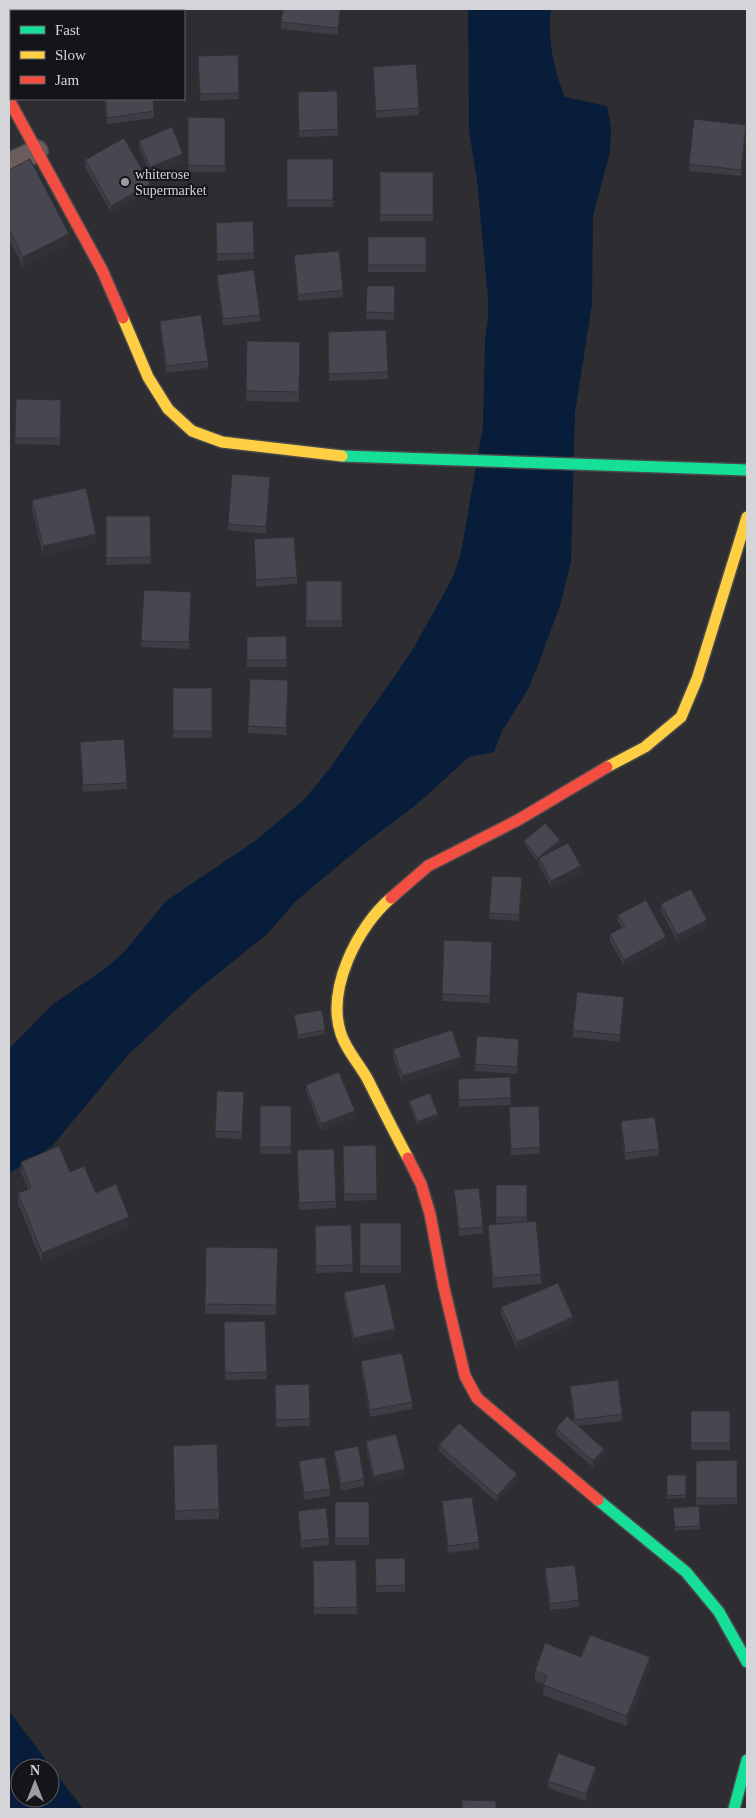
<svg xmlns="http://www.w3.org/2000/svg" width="756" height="1818" viewBox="0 0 756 1818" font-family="'Times New Roman',serif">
	<rect width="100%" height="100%" fill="#2e2d32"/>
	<g fill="#081d3a" fill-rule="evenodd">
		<path d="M468,9h83c-4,28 3,63 14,88l42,9 4,22 -1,24 -17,64 -1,88 -17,109 -4,148 -10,42 -25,67 -9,21 -25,40 -8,21 -25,5 -52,47 -53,40 -68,57 -29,33 -72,58 -68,64 -74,89 -20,14 -24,14v-124l44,-45 53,-36 18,-16 42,-51 89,-60 49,-41 26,-32 82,-117 41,-74 7,-21 4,-20 19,-110 2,-86 3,-21v-21l-11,-118 -8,-50z"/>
		<path d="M9,1711l74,98h-74zM20,1768h30v30h-30z"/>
	</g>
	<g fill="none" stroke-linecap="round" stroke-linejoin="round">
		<g stroke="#4a494c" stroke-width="24">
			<path id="street" d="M9,164l28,-13"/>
		</g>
		<g stroke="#4a494c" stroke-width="14">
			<g id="fast">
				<path d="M342,456l405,14"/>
				<path d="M598,1500l88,72 33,40 28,50"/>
				<path d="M734,1809l13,-49"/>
			</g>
		</g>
		<g stroke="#4a494c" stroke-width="14">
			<g id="slow">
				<path d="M123,318l25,59 20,32 24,22 30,11 120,14"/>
				<path d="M607,767l38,-20 36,-30 16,-38 50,-162"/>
				<path d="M391,898c-34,29 -65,92 -50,136 5,16 19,31 27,46 13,26 26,52 40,78"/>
			</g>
		</g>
		<g stroke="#4a494c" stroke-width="14">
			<g id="jam">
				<path d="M9,100l93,170 21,48"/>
				<path d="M391,898l37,-32 90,-46 89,-53"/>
				<path d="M408,1158l13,26 9,30 14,74 21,88 12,22 121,102"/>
			</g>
		</g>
		<use href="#street" stroke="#6a5d5b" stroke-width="21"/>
		<use href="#fast" stroke="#16e098" stroke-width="11"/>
		<use href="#slow" stroke="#ffcf43" stroke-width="11"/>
		<use href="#jam" stroke="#f24e42" stroke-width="11"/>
	</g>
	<g fill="#3e3c45">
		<path d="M39,9h89v2h-72v-1l-17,1z"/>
		<path d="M341,9l-3,26 -57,-6v-7z"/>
		<path d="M238,55l1,44 -39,2 -2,-45z"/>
		<path d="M373,67l46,41v7l-43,3z"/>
		<path d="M337,91l1,45 -39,1 -1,-45z"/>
		<path d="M104,99h49l1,19 -47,6z"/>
		<path d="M188,117l37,1v54h-37z"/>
		<path d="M746,132l-5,44 -52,-5v-7z"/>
		<path d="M139,141l44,20 -33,13 -11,-27z"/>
		<rect x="287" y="159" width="46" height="48"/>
		<path d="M85,160l65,31 -39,21 -26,-45z"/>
		<path d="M9,170l60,74 -46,23 -14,-28z"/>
		<rect x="380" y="172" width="53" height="49"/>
		<path d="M216,223l38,30v6l-37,2z"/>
		<rect x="368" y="237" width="58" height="35"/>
		<path d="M294,255l49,35v7l-45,4z"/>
		<path d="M217,275l43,40v6l-37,5 -6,-44z"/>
		<path d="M367,286h28l-1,34 -28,-1z"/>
		<path d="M160,321l48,40v7l-42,5 -6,-45z"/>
		<path d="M386,330l2,49 -59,2 -1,-49z"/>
		<path d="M247,341l53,1 -1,60 -53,-1z"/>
		<path d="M16,399l45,1 -1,45 -45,-1z"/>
		<path d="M270,484l-4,50 -38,-4v-6z"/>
		<path d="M32,500l64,43 -53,13 -11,-46z"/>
		<path d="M106,516h44l1,48 -45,1z"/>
		<path d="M254,539l43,38v7l-41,3z"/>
		<rect x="306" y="581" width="36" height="46"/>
		<path d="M191,592l-2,57 -48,-2v-6z"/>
		<path d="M286,636l1,31h-40v-30z"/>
		<path d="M250,679l38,1 -2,55 -38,-2z"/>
		<rect x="173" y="688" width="39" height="50"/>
		<path d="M80,742l47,41v6l-44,3z"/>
		<path d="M524,841l36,3 -12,9 33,20 -30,15 -12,-23v-4l-1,1 -14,-18z"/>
		<path d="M522,884l-3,37 -30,-2v-6z"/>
		<path d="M661,904l46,23 -30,15 -16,-32z"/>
		<path d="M618,915l48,29 -42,22 -14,-25v-7l12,-6 -4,-7z"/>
		<path d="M444,940l48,2 -2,61 -48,-2z"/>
		<path d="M624,1004l-4,38 -47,-5v-7z"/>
		<path d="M294,1015l31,15v4l-27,5z"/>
		<path d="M519,1046l-2,28 -42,-3v-7z"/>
		<path d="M393,1049l68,15 -59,19 -9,-27z"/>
		<path d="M510,1077l1,28 -52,2 -1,-28z"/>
		<path d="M306,1085l49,33 -34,13 -15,-40z"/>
		<path d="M217,1091l27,1 -2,47 -27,-1z"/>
		<path d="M409,1101l29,17 -21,8 -8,-22z"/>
		<rect x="260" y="1106" width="31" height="48"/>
		<path d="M539,1106l1,48 -29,1 -2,-48z"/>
		<path d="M621,1121l38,28v6l-34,5 -4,-32z"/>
		<path d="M376,1145l1,55 -33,1 -1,-55z"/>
		<path d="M334,1149l2,59 -37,2 -2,-53z"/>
		<path d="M21,1162l49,10 26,21 33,34 -87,36 -24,-60v-10l10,-4 -7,-17z"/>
		<path d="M496,1185h31v37l14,52v10l-48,4 -5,-53v-10l22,-2h-14z"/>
		<path d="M454,1190l29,37v6l-24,3z"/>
		<rect x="360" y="1223" width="41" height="50"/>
		<path d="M351,1225l2,47 -37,1 -1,-47z"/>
		<path d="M278,1248l-2,67 -71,-1v-10z"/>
		<path d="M344,1292l51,44 -41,9 -10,-46z"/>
		<path d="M501,1307l72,17 -56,25 -16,-35z"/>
		<path d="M265,1321l2,58 -42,1 -1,-58z"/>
		<path d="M361,1361l51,41v7l-42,8 -9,-49z"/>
		<path d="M309,1384l1,42 -34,1 -1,-42z"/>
		<path d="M570,1386l52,28v7l-44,5 26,29 -11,12 -37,-32v-7l18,-6 -4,-30z"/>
		<rect x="691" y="1411" width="39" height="39"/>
		<path d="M366,1441l39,35 -31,7 -8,-35z"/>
		<path d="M439,1445l78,35 -20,22 -58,-51z"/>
		<path d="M334,1451l30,28v7l-23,5 -7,-34z"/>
		<path d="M173,1455l46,54v10l-44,1z"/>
		<path d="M737,1460v44l-41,1v-44z"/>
		<path d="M299,1461l31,28v7l-26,4 -5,-33z"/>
		<path d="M667,1475h19v23l-19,1z"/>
		<path d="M442,1501l37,41v7l-31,4 -6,-46z"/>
		<rect x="335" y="1502" width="34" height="43"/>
		<path d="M699,1506l1,23 -25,2 -2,-23z"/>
		<path d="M298,1511l31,27v7l-28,3z"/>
		<path d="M405,1558v34h-29l-1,-33z"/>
		<path d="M356,1560l1,54h-43l-1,-53z"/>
		<path d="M545,1568l34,32v7l-29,3 -5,-35z"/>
		<path d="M581,1657l69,10 -23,59 -84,-31 1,-11 -9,-3v-10z"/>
		<path d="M596,1773l-10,28 -38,-13v-7z"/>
	</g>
	<g fill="#323138">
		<path d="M340,9h1l-3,26v-7z"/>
		<path d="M746,125v7l-5,44v-6z"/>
		<path d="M183,154v7l-33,13v-7z"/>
		<path d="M150,184v7l-39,21v-6z"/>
		<path d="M69,234v10l-46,23v-10z"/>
		<path d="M270,477v7l-4,50v-7z"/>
		<path d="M96,534v9l-53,13v-10z"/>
		<path d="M560,840v4l-20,16 -1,-2v3l-1,1v-4z"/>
		<path d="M581,866v7l-30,15v-7z"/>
		<path d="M707,920v7l-30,15v-7z"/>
		<path d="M666,937v7l-42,22v-6z"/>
		<path d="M624,997v7l-4,38v-7z"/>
		<path d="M461,1057v7l-59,19v-7z"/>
		<path d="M355,1111v7l-34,13v-7z"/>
		<path d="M438,1114v4l-21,8v-4z"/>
		<path d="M129,1217v10l-87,36v-10z"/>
		<path d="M573,1317v7l-56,25v-7z"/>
		<path d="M395,1329v7l-41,9v-7z"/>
		<path d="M604,1449v6l-11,12v-6z"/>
		<path d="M405,1469v7l-31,7v-7z"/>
		<path d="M517,1474v6l-20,22v-6z"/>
		<path d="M650,1657v10l-23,59v-10z"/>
		<path d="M596,1767v6l-10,28v-7z"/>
	</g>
	<g fill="#484650" stroke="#323138">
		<path d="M56,9h42h-1v2h-31l-1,-1 -8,1z"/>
		<path d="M283,9h57l-2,19 -57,-6z"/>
		<path d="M238,55l1,38 -39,1 -2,-38z"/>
		<path d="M416,64l3,44 -43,3 -3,-44z"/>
		<path d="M337,91l1,38 -39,2 -1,-39z"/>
		<path d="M105,99h48l1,12 -47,7z"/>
		<path d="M188,117l37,1v48l-37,-1z"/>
		<path d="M694,119l52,6 -5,45 -52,-6z"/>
		<path d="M172,127l11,27 -33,13 -11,-26z"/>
		<path d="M124,138l26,46 -39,22 -26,-46z"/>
		<path d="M30,159l39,75 -46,23 -14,-28v-59z"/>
		<rect x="287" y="159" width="46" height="41"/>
		<rect x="380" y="172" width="53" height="43"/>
		<path d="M253,221l1,32 -37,1 -1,-31z"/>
		<rect x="368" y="237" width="58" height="28"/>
		<path d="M339,251l4,39 -45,5 -4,-40z"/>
		<path d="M254,270l6,45 -37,4 -6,-44z"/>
		<path d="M367,286h28l-1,27 -28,-1z"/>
		<path d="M201,315l7,46 -42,5 -6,-45z"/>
		<path d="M386,330l2,42 -59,2 -1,-42z"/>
		<path d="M247,341l53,1 -1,50 -53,-1z"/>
		<path d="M16,399l45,1 -1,38h-45z"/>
		<path d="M232,474l38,3 -4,50 -38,-3z"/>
		<path d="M86,488l10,46 -53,12 -11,-46z"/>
		<path d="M106,516h44l1,41 -45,1z"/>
		<path d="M294,537l3,40 -41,3 -2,-41z"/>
		<rect x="306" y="581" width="36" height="40"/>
		<path d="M144,590l47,2 -2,50 -48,-1z"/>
		<path d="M286,636l1,24h-40v-23z"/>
		<path d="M250,679l38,1 -2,48 -38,-2z"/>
		<rect x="173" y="688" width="39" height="43"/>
		<path d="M124,739l3,44 -44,2 -3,-43z"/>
		<path d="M545,823l15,17 -22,18 -14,-17z"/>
		<path d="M568,843l13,23 -30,15 -12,-23z"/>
		<path d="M492,876l30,1 -3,38 -30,-2z"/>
		<path d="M691,889l16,31 -30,15 -16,-31z"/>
		<path d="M646,900l20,37 -42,23 -14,-26 15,-8 -7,-11z"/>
		<path d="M444,940l48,2 -2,54 -48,-2z"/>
		<path d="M577,992l47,5 -4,38 -47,-5z"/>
		<path d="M322,1010l3,20 -27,5 -4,-20z"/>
		<path d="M452,1030l9,27 -59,19 -9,-27z"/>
		<path d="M477,1036l42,3 -2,28 -42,-3z"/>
		<path d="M339,1072l16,39 -34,13 -15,-39z"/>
		<path d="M510,1077l1,21 -52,2 -1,-21z"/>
		<path d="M217,1091l27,1 -2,40 -27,-1z"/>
		<path d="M430,1093l8,21 -21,8 -8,-21z"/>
		<rect x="260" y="1106" width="31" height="41"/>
		<path d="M539,1106l1,41 -29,2 -2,-42z"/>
		<path d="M655,1117l4,32 -34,4 -4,-32z"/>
		<path d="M376,1145l1,49h-33l-1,-48z"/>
		<path d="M59,1146l11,26 14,-6 12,27 20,-9 13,33 -87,36 -24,-60 13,-5 -10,-26z"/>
		<path d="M334,1149l2,52 -37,2 -2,-53z"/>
		<rect x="496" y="1185" width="31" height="32"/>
		<path d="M479,1188l4,39 -24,2 -5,-39z"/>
		<path d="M536,1221l5,53 -48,4 -5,-53z"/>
		<rect x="360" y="1223" width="41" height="43"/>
		<path d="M351,1225l2,40 -37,1 -1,-40z"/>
		<path d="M206,1247l72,1 -2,57 -71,-1z"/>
		<path d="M558,1283l15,34 -56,25 -16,-35z"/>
		<path d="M385,1284l10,45 -41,9 -10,-46z"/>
		<path d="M265,1321l2,51 -42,1 -1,-51z"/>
		<path d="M402,1353l10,49 -42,8 -9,-49z"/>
		<path d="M618,1380l4,34 -47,6 -5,-34z"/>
		<path d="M309,1384l1,35 -34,1 -1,-35z"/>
		<rect x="691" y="1411" width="39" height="32"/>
		<path d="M567,1416l37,33 -11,12 -37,-33z"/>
		<path d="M459,1423l58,51 -20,22 -58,-51z"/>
		<path d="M396,1434l9,35 -31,7 -8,-35z"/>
		<path d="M217,1444l2,65 -44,2 -2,-65z"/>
		<path d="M358,1446l6,33 -23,5 -7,-33z"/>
		<path d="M325,1457l5,32 -26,4 -5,-32z"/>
		<path d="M737,1460v38h-41v-37z"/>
		<path d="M667,1475h19v20l-19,1z"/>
		<path d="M472,1497l7,45 -31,4 -6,-45z"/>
		<rect x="335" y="1502" width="34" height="36"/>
		<path d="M699,1506l1,20 -25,1 -2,-19z"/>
		<path d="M326,1508l3,30 -28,3 -3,-30z"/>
		<path d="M405,1558v27l-29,1 -1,-27z"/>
		<path d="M356,1560l1,47 -43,1 -1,-47z"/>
		<path d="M575,1565l4,35 -29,4 -5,-36z"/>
		<path d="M590,1635l60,22 -23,59 -84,-31 4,-10 -12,-4 10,-28 36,14z"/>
		<path d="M558,1753l38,14 -10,27 -38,-13z"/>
		<path d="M462,1800l34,1v8h-34z"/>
	</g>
	<circle fill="#9b9a9f" stroke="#151418" stroke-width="2" cx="125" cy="182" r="5"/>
	<g text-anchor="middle" stroke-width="4" stroke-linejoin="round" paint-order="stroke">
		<g font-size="14" fill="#d5d4d9" stroke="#151418" text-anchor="start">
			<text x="135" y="179">whiterose<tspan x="135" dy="16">Supermarket</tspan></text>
		</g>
	</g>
	<rect width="756" height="1818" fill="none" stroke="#d5d4d9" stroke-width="20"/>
	<rect x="10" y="10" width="175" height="90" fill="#151418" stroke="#626165"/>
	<rect x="20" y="26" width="25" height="8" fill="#16e098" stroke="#626165"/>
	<text x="55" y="35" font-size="15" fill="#d5d4d9">Fast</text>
	<rect x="20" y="51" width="25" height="8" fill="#ffcf43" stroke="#626165"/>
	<text x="55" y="60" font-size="15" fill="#d5d4d9">Slow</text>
	<rect x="20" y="76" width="25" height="8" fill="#f24e42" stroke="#626165"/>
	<text x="55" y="85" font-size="15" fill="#d5d4d9">Jam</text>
	<g transform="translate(35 1783)"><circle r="24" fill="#151418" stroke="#626165"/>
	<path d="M0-4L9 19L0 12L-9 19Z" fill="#9b9a9f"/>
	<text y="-8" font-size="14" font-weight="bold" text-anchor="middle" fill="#d5d4d9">N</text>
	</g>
</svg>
